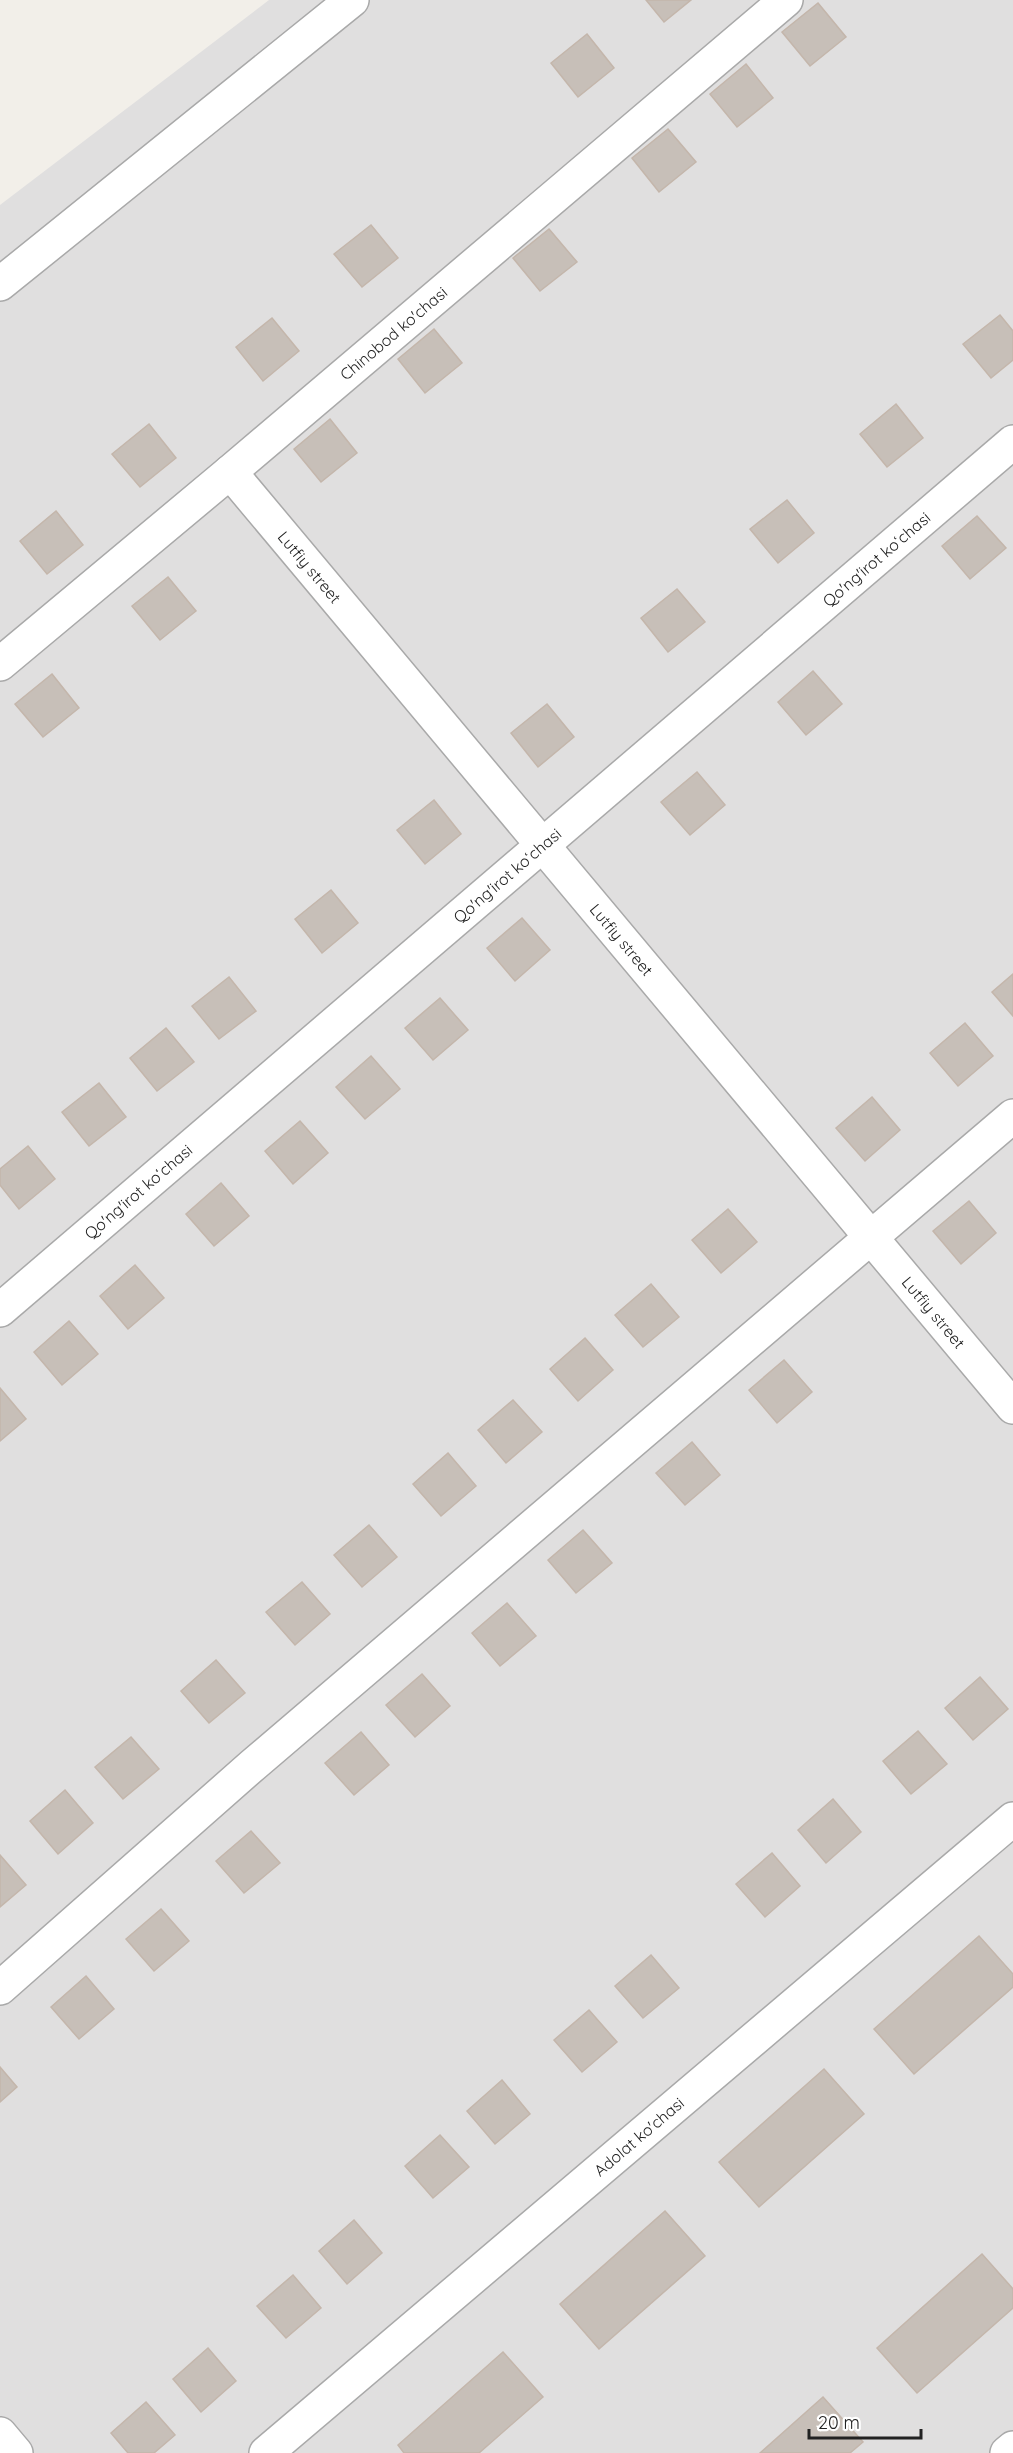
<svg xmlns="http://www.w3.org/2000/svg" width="1013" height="2453" viewBox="0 0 1013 2453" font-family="Quicksand,sans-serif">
	<rect width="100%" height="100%" fill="#f2efe9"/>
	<path fill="#e0dfdf" d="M269,0h744v2453h-1013v-2248z"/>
	<g fill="#c7bfb8" stroke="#c4b6ab" stroke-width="1.5">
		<path d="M646,0h45l-27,22z"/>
		<path d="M818,3l28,34 -36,29 -28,-34z"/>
		<path d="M587,34l27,34 -36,29 -27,-34z"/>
		<path d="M746,64l27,34 -36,29 -27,-33z"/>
		<path d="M668,129l28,33 -37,30 -27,-34z"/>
		<path d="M371,225l27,33 -36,29 -28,-33z"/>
		<path d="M549,229l28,33 -37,29 -27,-33z"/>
		<path d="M1000,315l13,16v29l-22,18 -28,-34z"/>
		<path d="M272,318l27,33 -36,30 -27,-34z"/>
		<path d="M434,329l28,34 -37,30 -27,-34z"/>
		<path d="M896,404l27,34 -36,29 -27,-33z"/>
		<path d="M330,419l27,34 -36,29 -27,-33z"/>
		<path d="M149,424l27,34 -36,29 -28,-33z"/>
		<path d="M787,500l27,33 -36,30 -28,-34z"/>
		<path d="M56,511l27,34 -36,29 -27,-33z"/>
		<path d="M977,516l29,32 -36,31 -28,-33z"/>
		<path d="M168,577l28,34 -36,29 -28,-34z"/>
		<path d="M677,589l28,33 -37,30 -27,-34z"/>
		<path d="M813,671l29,33 -36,31 -28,-33z"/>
		<path d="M52,674l27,34 -36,29 -28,-33z"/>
		<path d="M547,704l27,33 -36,30 -27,-34z"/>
		<path d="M697,772l28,33 -35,30 -29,-33z"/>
		<path d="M434,800l27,34 -36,30 -28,-34z"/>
		<path d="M331,890l27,33 -36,30 -27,-34z"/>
		<path d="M522,918l28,32 -35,31 -28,-33z"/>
		<path d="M1013,974v42l-21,-24z"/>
		<path d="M229,977l27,34 -37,28 -27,-33z"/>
		<path d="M440,998l28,32 -35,30 -28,-32z"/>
		<path d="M965,1023l28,33 -35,30 -28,-33z"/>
		<path d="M166,1028l28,34 -37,29 -27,-33z"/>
		<path d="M371,1056l29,33 -35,30 -29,-32z"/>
		<path d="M99,1083l27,34 -37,29 -27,-34z"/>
		<path d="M872,1097l28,33 -35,31 -29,-33z"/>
		<path d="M300,1121l28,32 -35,31 -28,-33z"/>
		<path d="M28,1146l27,33 -36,30 -19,-24v-16z"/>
		<path d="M221,1183l28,33 -35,30 -28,-32z"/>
		<path d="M969,1201l27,32 -35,31 -28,-33z"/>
		<path d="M728,1209l29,33 -36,31 -29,-33z"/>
		<path d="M135,1265l29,33 -36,31 -28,-33z"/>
		<path d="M651,1284l28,33 -36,30 -28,-32z"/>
		<path d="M69,1321l29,33 -36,31 -28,-33z"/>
		<path d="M585,1338l28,32 -35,31 -28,-32z"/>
		<path d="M784,1360l28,32 -35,31 -28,-33z"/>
		<path d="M0,1388l26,31 -26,22z"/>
		<path d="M513,1400l29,32 -36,31 -28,-33z"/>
		<path d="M692,1442l28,33 -35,30 -29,-32z"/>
		<path d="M448,1453l28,33 -35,30 -28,-32z"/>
		<path d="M369,1525l28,32 -35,30 -28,-32z"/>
		<path d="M583,1530l29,33 -36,30 -28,-33z"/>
		<path d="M302,1582l28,32 -35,31 -29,-33z"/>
		<path d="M507,1603l29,33 -36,30 -28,-33z"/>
		<path d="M216,1660l29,33 -36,30 -28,-32z"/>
		<path d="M422,1674l28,32 -35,31 -29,-32z"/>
		<path d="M980,1677l28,32 -35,31 -28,-32z"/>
		<path d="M918,1731l29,33 -36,30 -28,-33z"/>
		<path d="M361,1732l28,33 -35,30 -29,-32z"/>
		<path d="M131,1737l28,32 -36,30 -28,-32z"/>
		<path d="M65,1790l28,33 -35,31 -28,-33z"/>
		<path d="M833,1799l28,33 -35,31 -28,-33z"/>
		<path d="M251,1831l29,32 -36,30 -28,-32z"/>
		<path d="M772,1853l28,33 -35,31 -29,-33z"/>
		<path d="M0,1855l26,30 -26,22z"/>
		<path d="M161,1909l28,32 -35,30 -28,-32z"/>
		<path d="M979,1936l34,38v13l-99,87 -40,-45z"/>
		<path d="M651,1955l28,33 -36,30 -28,-32z"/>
		<path d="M86,1976l28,33 -35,30 -28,-32z"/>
		<path d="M589,2010l28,32 -35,30 -28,-32z"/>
		<path d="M0,2067l17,20 -17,15z"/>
		<path d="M824,2069l40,45 -105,93 -40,-45z"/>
		<path d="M502,2080l28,34 -35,30 -28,-33z"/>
		<path d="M440,2135l29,32 -36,31 -28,-32z"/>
		<path d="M665,2211l40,45 -106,93 -39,-45z"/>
		<path d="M354,2220l28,33 -35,31 -28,-33z"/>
		<path d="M982,2254l31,35v19l-96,85 -40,-45z"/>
		<path d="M293,2275l28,33 -35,30 -29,-32z"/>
		<path d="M208,2348l28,33 -35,31 -28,-33z"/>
		<path d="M503,2352l40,45 -64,56h-75l-6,-8z"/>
		<path d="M823,2397l40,45 -13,11h-90z"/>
		<path d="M146,2402l29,33 -21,18h-26l-17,-20z"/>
	</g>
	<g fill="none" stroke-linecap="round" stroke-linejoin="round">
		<g stroke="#a9a9a9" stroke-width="36">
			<g id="minor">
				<path d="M0,284l352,-284"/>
				<path id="s1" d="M230,472l783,935"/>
				<path id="s2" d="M0,664l230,-192 556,-472"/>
				<path id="s3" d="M0,1310l1013,-868"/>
				<path d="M0,1988l253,-223 760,-649"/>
				<path d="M0,2434l16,19"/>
				<path id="s4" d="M266,2453l747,-634"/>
				<path d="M1007,2453l6,-5"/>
			</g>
		</g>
		<use href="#minor" stroke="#fff" stroke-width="33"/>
	</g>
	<g text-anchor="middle" stroke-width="4.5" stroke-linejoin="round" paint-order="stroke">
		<g font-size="16" fill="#222" stroke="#fff">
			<text dy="6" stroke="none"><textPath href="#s2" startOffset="514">Chinobod ko'chasi</textPath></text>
			<text dy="6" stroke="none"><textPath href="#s3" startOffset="1154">Qo'ng'irot ko‘chasi</textPath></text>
			<text dy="6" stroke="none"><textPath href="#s1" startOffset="124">Lutfiy street</textPath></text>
			<text dy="6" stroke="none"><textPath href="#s3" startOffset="668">Qo'ng'irot ko‘chasi</textPath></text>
			<text dy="6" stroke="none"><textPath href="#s1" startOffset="610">Lutfiy street</textPath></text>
			<text dy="6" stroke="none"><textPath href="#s3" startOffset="182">Qo'ng'irot ko‘chasi</textPath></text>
			<text dy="6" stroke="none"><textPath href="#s1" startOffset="1096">Lutfiy street</textPath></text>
			<text dy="6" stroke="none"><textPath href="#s4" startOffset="489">Adolat ko'chasi</textPath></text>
		</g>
	</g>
	<path d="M809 2429v9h112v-9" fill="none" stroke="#222222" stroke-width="3"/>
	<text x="818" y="2429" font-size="18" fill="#222222" stroke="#ffffff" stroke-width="4.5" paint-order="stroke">20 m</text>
</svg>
